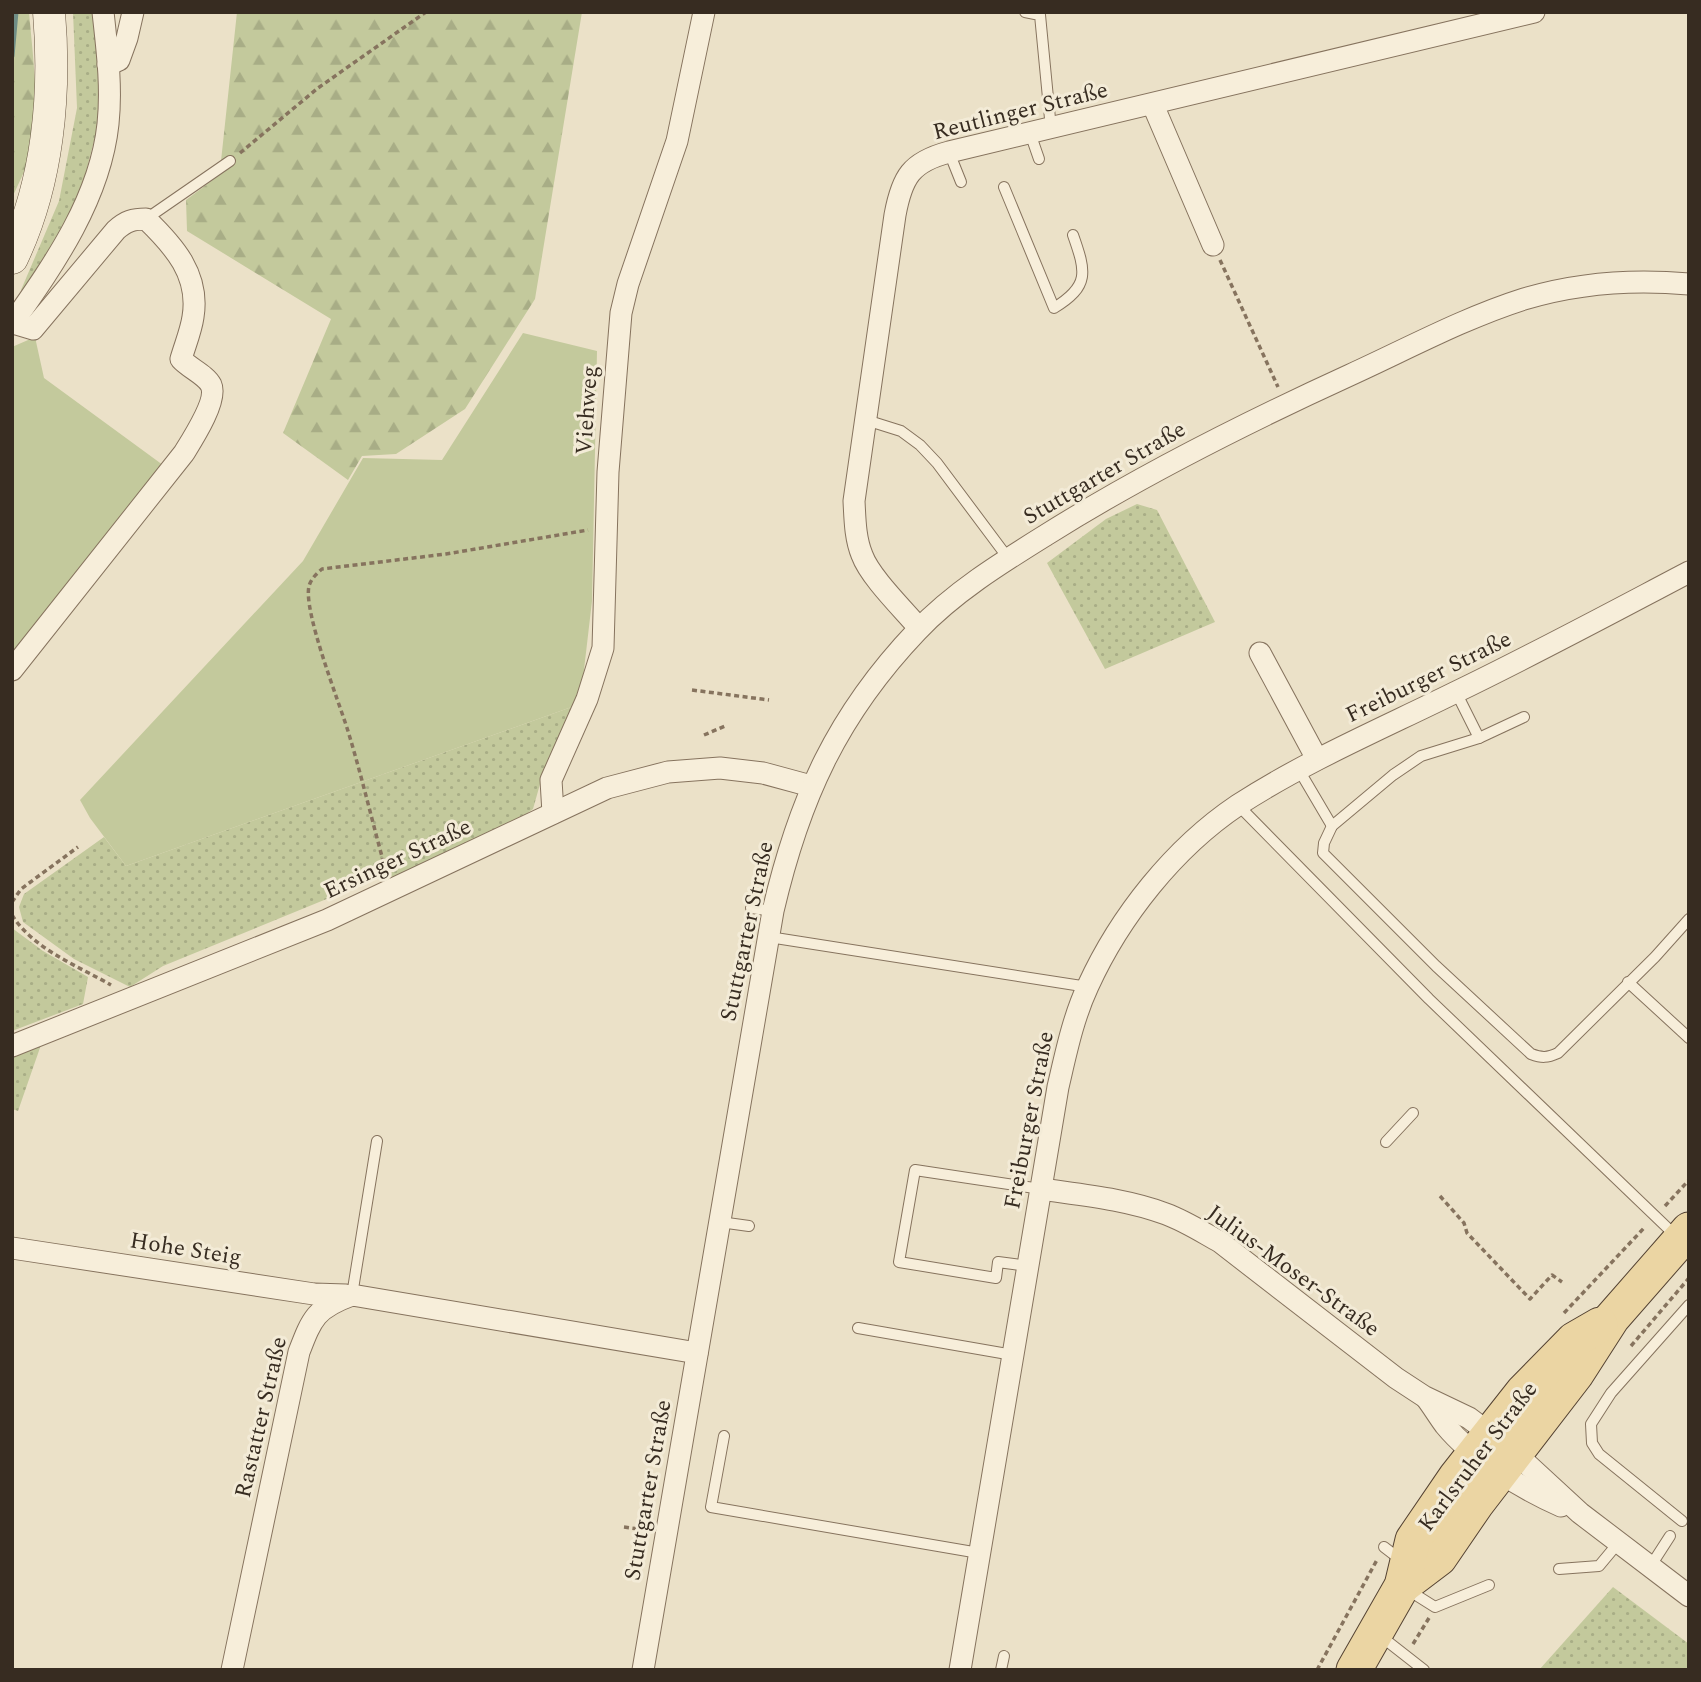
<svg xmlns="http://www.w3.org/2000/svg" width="1701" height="1682" viewBox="0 0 1701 1682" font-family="Spectral,serif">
	<defs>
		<pattern id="grass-dots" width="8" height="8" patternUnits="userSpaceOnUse" patternTransform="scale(1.75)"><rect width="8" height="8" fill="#c3c99c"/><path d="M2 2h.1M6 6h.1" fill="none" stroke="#a8ad86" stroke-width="1.8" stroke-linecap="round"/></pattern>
		<pattern id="forest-firs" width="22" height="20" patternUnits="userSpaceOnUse" patternTransform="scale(1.75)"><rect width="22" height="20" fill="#c3c99c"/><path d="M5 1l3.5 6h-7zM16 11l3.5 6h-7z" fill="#a8ad86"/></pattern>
	</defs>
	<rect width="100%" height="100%" fill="#ebe1c8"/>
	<g fill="url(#grass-dots)">
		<path d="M73,12h22l6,102 -23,89 -53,91 -4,-4 38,-89 18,-93z"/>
		<path d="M1137,504l20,6 58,112 -110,47 -58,-106 59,-44z"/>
		<path d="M580,704l-38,73 -9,32 -14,10 -126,60 -3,-6 -227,93 -33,21 -56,-28 -51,-37 -4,-15 5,-13 80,-57 22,29z"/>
		<path d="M12,928l31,23 45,26 -5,27 -71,27z"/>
		<path d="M42,1042l-24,69 -6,-2v-56z"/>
		<path d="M1613,1587l76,57v26h-150z"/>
	</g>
	<g fill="url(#forest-firs)">
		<path d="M12,12h17c4,47 12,99 0,146 -4,13 -11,27 -17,40z"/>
		<path d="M237,12h345l-47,287 -70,110 -69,45 -34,2 -14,24 -65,-47 48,-114 -144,-88 -1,-31 40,-30 -5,-9z"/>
	</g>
	<g fill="#c3c99c">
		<path d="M523,333l74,18 -5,250 -12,103 -454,162 -36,-48 -10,-18 223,-239 60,-103 79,2z"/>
		<path d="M35,337l9,41 123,90 -155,193v-314z"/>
	</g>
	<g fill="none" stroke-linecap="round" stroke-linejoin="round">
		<path stroke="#6f8e86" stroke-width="5" d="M12,56l4,-44"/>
		<g stroke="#86735e" stroke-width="12">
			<g id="service">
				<path d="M1025,12l15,3 11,114"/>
				<path d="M1030,133l9,26"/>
				<path d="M949,152l12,30"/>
				<path d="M1004,187l50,121c36,-22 32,-36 19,-73"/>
				<path d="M146,219l84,-58"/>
				<path d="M866,420l35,11 19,14 17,18 71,95"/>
				<path d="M1456,692l23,46 -58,18 -28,19 -61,51 -8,17 -1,10 113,113 95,88c11,4 16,4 27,-1l97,-96 34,-38"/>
				<path d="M1479,738l45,-21"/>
				<path d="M1299,770l33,56"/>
				<path d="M1238,805l191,194 249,239"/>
				<path d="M751,908l22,3"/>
				<path d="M769,937l319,50"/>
				<path d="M1628,982l61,56"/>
				<path d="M1386,1142l27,-29"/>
				<path d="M720,1222l29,4"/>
				<path d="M1028,1266l-30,-4 -2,16 -97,-16 16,-92 126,19"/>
				<path d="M352,1295l25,-154"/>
				<path d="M858,1328l155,27"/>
				<path d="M724,1436l-13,71 268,46"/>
				<path d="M1682,1521l-83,-67 -7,-11 -1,-19 20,-31 78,-88"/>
				<path d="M1384,1547l17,13"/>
				<path d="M1650,1567l20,-31"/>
				<path d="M1559,1569l40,-3 20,-24"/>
				<path d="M1408,1590l27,17 54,-22"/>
				<path d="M1378,1634l46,36"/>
				<path d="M1001,1670l3,-14"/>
			</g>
		</g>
		<g stroke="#86735e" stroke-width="23">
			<g id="minor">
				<path d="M108,65l11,-5 8,-22 6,-26"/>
				<path d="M1153,105l60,140"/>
				<path d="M12,324c42,-60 88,-125 96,-200 4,-37 -1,-75 -5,-112"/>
				<path d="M919,628c-16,-19 -49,-51 -57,-73 -7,-17 -7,-36 -8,-54l41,-286c7,-38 16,-53 54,-63l585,-140"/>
				<path d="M1260,653l57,106"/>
				<path d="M12,670l172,-217c8,-13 34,-53 27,-68 -5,-10 -22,-17 -30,-26 4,-14 10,-28 12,-42 7,-42 -19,-71 -47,-98 -13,0 -20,2 -30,11l-83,99 -20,-6"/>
				<path d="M553,813l-2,-33 36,-81 16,-51 5,-176 13,-159 7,-29 49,-143 27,-129"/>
				<path d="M12,1046l315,-126 280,-132 61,-16 52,-4 43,5 48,13"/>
				<path d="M1041,1189c41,6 85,10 125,25 19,7 36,18 54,28l176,136 29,19 44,21 20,15 26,20 65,60 109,83"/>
				<path d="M12,1248l302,46 32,1"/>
				<path d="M1427,1399c6,8 12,18 18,26 27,33 77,64 116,81"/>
				<path d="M232,1670l67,-318c13,-34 17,-44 53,-57l345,58"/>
				<path d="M643,1670l130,-759c26,-112 64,-196 144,-280 37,-39 84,-68 129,-96 97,-61 199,-112 304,-160 57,-26 114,-57 174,-76 53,-16 110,-20 165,-15"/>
				<path d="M960,1670l98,-583c8,-34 15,-69 30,-101 32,-70 86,-138 150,-181 68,-44 143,-76 216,-112 79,-38 157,-80 235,-121"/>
			</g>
		</g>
		<g stroke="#685541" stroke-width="33">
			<path id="secondary" d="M12,258c36,-75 44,-164 37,-246"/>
		</g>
		<g stroke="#544232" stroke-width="37">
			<g id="primary">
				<path d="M1402,1586l37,-28 37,-54 100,-130 36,-56 77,-88"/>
				<path d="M1354,1670l48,-84 11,-46 43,-63 67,-85 51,-52 26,-15"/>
			</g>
		</g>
		<g stroke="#86735e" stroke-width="3.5" stroke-dasharray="5 3.5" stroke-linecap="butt">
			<path d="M240,153l78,-65 108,-76"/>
			<path d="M1220,260l58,127"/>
			<path d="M692,690l77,10"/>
			<path d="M704,735l21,-9"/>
			<path d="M386,871c-13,-46 -24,-94 -38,-140 -9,-29 -45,-120 -39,-145 2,-7 8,-13 13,-17l124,-15 142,-24"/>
			<path d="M12,902l9,-13 57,-42"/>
			<path d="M12,915c21,34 66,51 99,70"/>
			<path d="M1440,1196l24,27 3,10 63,66 22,-24 10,7"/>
			<path d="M1665,1206l24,-26"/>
			<path d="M1564,1313l81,-86"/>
			<path d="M1631,1346l58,-68"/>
			<path d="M624,1527l22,3"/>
			<path d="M1413,1644l16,-26"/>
			<path d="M1317,1670l61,-112"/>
		</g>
		<use href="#service" stroke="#f7eeda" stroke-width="10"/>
		<use href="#minor" stroke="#f7eeda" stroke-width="21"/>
		<use href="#secondary" stroke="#f7eeda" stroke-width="32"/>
		<use href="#primary" stroke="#ebd5a3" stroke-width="35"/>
	</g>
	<g text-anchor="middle" stroke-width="6" stroke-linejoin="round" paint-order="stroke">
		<g font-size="23" fill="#372c21" stroke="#f3ebd7">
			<text transform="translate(1020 110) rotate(-14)" y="8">Reutlinger Straße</text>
			<text transform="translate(586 410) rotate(-86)" y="8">Viehweg</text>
			<text transform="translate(1104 472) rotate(-30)" y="8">Stuttgarter Straße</text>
			<text transform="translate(1428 676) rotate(-26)" y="8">Freiburger Straße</text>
			<text transform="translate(397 858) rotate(-25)" y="8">Ersinger Straße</text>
			<text transform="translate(746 931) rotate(-78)" y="8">Stuttgarter Straße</text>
			<text transform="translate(1028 1120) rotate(-79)" y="8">Freiburger Straße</text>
			<text transform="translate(186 1248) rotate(9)" y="8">Hohe Steig</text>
			<text transform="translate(1294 1270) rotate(36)" y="8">Julius-Moser-Straße</text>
			<text transform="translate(260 1417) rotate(-77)" y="8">Rastatter Straße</text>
			<text transform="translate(1477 1456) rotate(-53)" y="8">Karlsruher Straße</text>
			<text transform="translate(647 1490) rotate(-80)" y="8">Stuttgarter Straße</text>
		</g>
	</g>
	<rect width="1701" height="1682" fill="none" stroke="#372c21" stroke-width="28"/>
</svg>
